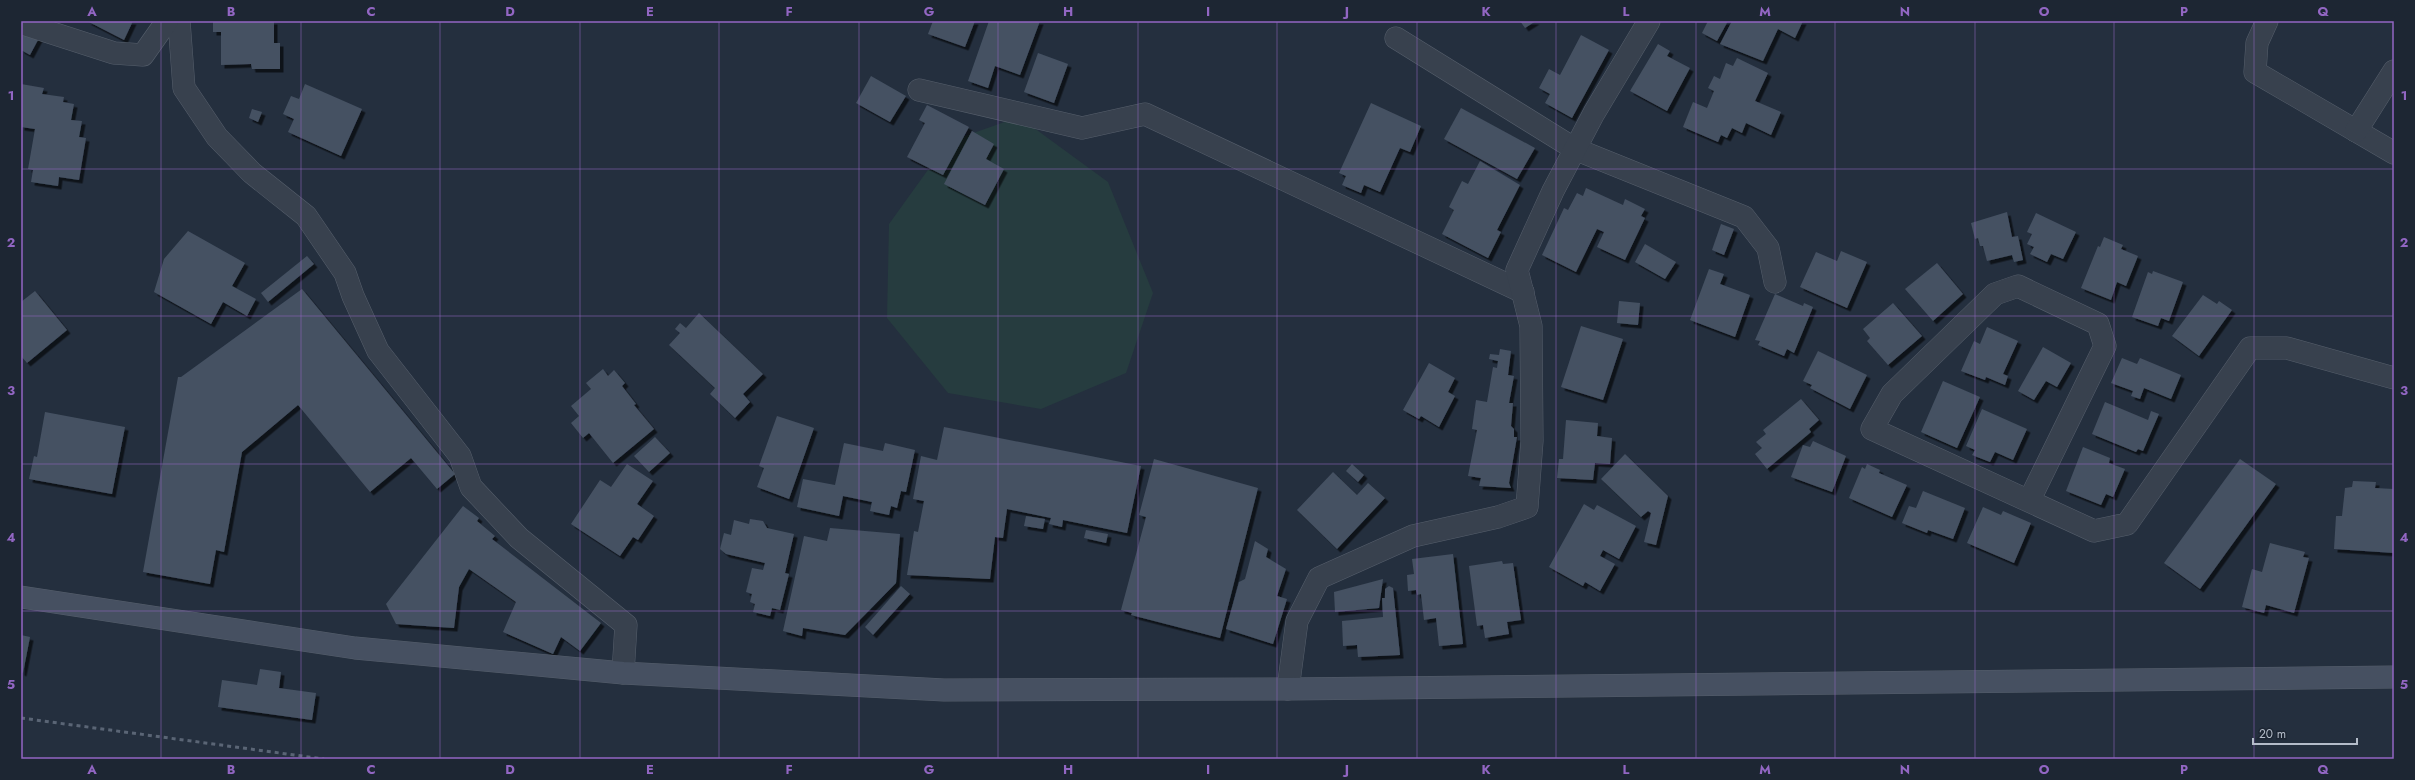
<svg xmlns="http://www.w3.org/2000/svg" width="2415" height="780" viewBox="0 0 2415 780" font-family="Jost,sans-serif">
	<defs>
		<filter id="shadow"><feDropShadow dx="3.5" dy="3.5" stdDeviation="0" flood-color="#0009"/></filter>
	</defs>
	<rect width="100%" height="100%" fill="#242f3e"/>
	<path fill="#263c3f" d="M1019,117l89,65 45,111 -27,80 -85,36 -93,-16 -61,-75 2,-94 59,-82z"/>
	<g fill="#455162" filter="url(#shadow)">
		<path d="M87,21h46l-9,19z"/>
		<path d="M213,21h61v22h6v26h-28l-1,-5 -30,1v-33h-8z"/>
		<path d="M933,21h42l-10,26 -37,-13z"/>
		<path d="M989,21h51l-20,54 -25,-9 -7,22 -20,-7z"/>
		<path d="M1520,21h16l-11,7z"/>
		<path d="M1708,21h20l-11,20 -15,-8z"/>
		<path d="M1732,21h71l-8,17 -17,-9 -15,32 -43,-17z"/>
		<path d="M21,31l18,7 -9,17 -9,-5z"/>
		<path d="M1581,35l28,15 -37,68 -27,-15 5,-9 -11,-6 10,-19 11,6z"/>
		<path d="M1658,44l12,7 -3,5 23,12 -23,43 -37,-20z"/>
		<path d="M1038,53l30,11 -14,39 -30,-11z"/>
		<path d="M1737,58l31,15 -13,28 26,11 -10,23 -25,-12 -4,10 -10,-5 -5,10 -6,-3 -3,7 -35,-15 10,-25 14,6 7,-17 -6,-3 6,-12 6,3 6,-16 7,3z"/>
		<path d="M871,76l35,20 -16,26 -34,-19z"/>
		<path d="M21,84l23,4 -2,6 22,3 -1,5 11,2 -3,16 11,1 -3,16 7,1 -7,42 -20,-3 -1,9 -27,-4 2,-12 -5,-1 7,-40 -14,-2z"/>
		<path d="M305,84l57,25 -21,47 -53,-24 6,-13 -11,-5 8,-18 8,3z"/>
		<path d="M1371,103l50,23 -11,26 -10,-4 -20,44 -16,-7 -3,8 -19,-8 4,-9 -7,-3z"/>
		<path d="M927,105l42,22 -26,48 -36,-18 18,-34 -6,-3z"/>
		<path d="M1461,108l74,40 -18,31 -73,-40z"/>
		<path d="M252,109l10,3 -4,10 -9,-4z"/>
		<path d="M972,131l22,13 -8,15 18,10 -19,36 -41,-21z"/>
		<path d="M1480,161l40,24 -23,45 4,2 -13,26 -46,-24 12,-24 -5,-3 13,-26 6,3z"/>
		<path d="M1586,188l37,17 2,-6 20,10 -4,7 4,2 -20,42 -28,-13 7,-15 -7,-3 -21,43 -34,-17 22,-47 4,2 9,-17 6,3z"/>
		<path d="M2007,212l5,25 6,-1 5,24 -9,2 -2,-7 -25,6 -4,-15h-3l-2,-8 -3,1 -4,-16z"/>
		<path d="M2036,213l40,19 -13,27 -12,-5 -4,8 -17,-8 4,-7 -7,-3 5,-10 -5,-2z"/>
		<path d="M1721,224l13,5 -10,26 -12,-5z"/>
		<path d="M188,231l57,32 -13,23 24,13 -9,17 -24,-14 -12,22 -57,-32 10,-33z"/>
		<path d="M2104,237l19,8 -2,4 17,7 -12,30 -9,-4 -6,18 -30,-12 17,-42 2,1z"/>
		<path d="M1645,244l31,18 -11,17 -30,-17z"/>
		<path d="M1841,251l26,11 -20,46 -47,-21 16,-35 21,9z"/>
		<path d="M307,256l7,8 -46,38 -7,-9z"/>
		<path d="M1937,263l26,31 -30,27 -28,-32z"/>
		<path d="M1709,269l15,5 -4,10 30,11 -15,42 -45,-17z"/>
		<path d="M2153,271l30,11 -14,39 -8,-3 -3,8 -26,-9 16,-45 4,2z"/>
		<path d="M302,289l153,185 -18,15 -26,-31 -41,34 -72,-87 -56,47 -18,100 -8,-2 -6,34 -67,-12 35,-195h3z"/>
		<path d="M35,291l32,39 -40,33 -6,-7v-54z"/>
		<path d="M1775,294l28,12 1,-3 9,4 -19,46 -7,-4 -3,7 -26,-11 2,-4 -5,-1z"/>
		<path d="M2203,295l14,9 2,-3 13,9 -33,46 -27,-20z"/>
		<path d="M1619,301l21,2 -2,22 -21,-2z"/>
		<path d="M1893,303l29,33 -34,29 -21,-24 3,-3 -7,-9z"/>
		<path d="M699,313l64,61 -20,20 7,8 -15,16 -25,-24 5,-6 -46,-43 11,-12 -5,-4 5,-6 6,5z"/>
		<path d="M1581,326l42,13 -20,61 -42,-13z"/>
		<path d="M1987,327l31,14 -15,33 5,2 -3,9 -19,-8 -1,3 -24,-9 13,-30 6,3z"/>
		<path d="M2043,347l28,16 -14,24 -11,-6 -12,19 -16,-9z"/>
		<path d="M1500,349l11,2 -3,24 6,1 -5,27h4l-2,23 3,3v8h3l-8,46 2,5 -32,-2 2,-8 -13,-2 9,-46 -5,-1 4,-29 11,2 6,-35 4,1 1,-7 -9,-2 1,-5 9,1z"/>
		<path d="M1818,351l49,24 -17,34 -40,-21 2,-3 -9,-4z"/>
		<path d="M2122,358l15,6 3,-6 41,17 -10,24 -27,-11 -4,11 -9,-3 2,-5 -22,-8z"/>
		<path d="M1429,363l26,15 -7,14 7,4 -16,31 -18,-11 -2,3 -16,-9z"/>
		<path d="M603,369l5,7 6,-6 11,13 -3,3 14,18 -2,1 20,24 -41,34 -24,-30 -6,5 -12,-15 8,-7 -8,-10 20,-17 -5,-6z"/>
		<path d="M1943,381l37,16 -23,51 -36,-16z"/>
		<path d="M1801,399l18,21 -10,9 2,3 -44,37 -12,-15 7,-6 -6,-6 10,-8 -3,-4z"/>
		<path d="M2105,402l43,18 3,-9 8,3 -16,37 -5,-2 -2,3 -44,-18z"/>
		<path d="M1982,409l45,20 -14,31 -18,-8 -5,10 -18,-7 3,-5 -9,-4z"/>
		<path d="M45,412l80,15 -13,67 -83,-15 5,-23 3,1z"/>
		<path d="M777,416l37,12 -25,71 -32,-12 7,-19 -5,-2z"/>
		<path d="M1566,420l32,3 -1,13 15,2 -2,26 -15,-1 -2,17 -36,-2 2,-19h4z"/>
		<path d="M944,427l197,39 -14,67 -64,-13 -1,7 -13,-3 2,-6 -44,-9 -4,29 -8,-1 -5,42 -83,-4 7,-44 4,1 6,-31 -11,-2 8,-43 16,4z"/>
		<path d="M655,437l15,16 -21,19 -15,-16z"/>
		<path d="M1813,441l33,15 -14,36 -41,-15 12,-32 7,2z"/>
		<path d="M844,443l39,8 2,-8 30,7 -9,42 -5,-1 -4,17 -6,-2 -2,9 -19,-4 2,-9 -29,-6 -4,20 -42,-9 6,-28 32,6z"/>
		<path d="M2083,447l27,11 -1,5 16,6 -12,28 -7,-3 -5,11 -35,-14z"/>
		<path d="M1625,454l43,42 -12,49 -12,-3 7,-29 -3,-2 -7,6 -40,-38z"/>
		<path d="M1154,459l104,29 -38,150 -89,-23 1,-2 -11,-3 25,-93 -7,-2z"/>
		<path d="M2240,459l36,25 -76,105 -36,-26z"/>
		<path d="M627,464l26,17 -16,23 17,12 -16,24 -5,-3 -13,19 -49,-32 29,-44 11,7z"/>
		<path d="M1352,464l12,11 -6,7 -12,-11z"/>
		<path d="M1867,464l13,6 -1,3 28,12 -15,32 -43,-19 13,-31 3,2z"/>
		<path d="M1333,472l24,23 11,-12 17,15 -48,51 -40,-39z"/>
		<path d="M2353,481l23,1 -1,6 19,1v64l-60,-4 2,-33h6l3,-28 7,-1z"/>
		<path d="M1923,491l42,17 -12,31 -25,-9 -1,3 -25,-10 7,-17 7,2z"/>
		<path d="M1584,504l10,6 3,-5 39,21 -17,33 -16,-9 -3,6 15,8 -15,27 -15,-9 -2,4 -34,-19z"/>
		<path d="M463,506l16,12 -2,3 18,15 -3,3 109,84 -21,28 -19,-14 -8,17 -50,-22 13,-30 -47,-33 -10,18 -5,41 -58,-4 -10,-20z"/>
		<path d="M1983,507l18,8 2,-4 28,12 -17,40 -47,-20z"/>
		<path d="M1026,516l19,3 -2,10 -19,-3z"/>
		<path d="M750,519l13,2 4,7 27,6 -9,39 4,1 -9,36 -8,-2 -2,8 -17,-4 2,-8 -5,-2 2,-8 -6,-2 6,-24 11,2 2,-7 -39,-9 -6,-5 4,-16 7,2 3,-15 15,4z"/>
		<path d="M830,528l70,6 -4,49 -51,52 -42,-7 -1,8 -19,-5 21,-95 23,5z"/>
		<path d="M1086,530l22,4 -2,9 -22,-5z"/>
		<path d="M1255,541l13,8 -2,8 20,12 -9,27 10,3 -14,45 -47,-15 13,-47 6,-3z"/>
		<path d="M2270,543l35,9 -2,5 6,1 -15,55 -28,-8 -2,8 -22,-6 10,-38 10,3z"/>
		<path d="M1453,554l10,90 -24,2 -3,-28 -12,2 -3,-26 -4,1 -1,-5 -8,1 -1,-16 7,-1 -2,-15z"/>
		<path d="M1502,561l1,3 10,-1 8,57 -14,2 2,12 -24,4 -2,-13 -6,1 -8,-60z"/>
		<path d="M1383,579l-4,29 -44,4 -1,-20z"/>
		<path d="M901,586l9,8 -37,41 -8,-8z"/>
		<path d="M1389,586l4,2 7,67 -42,2 -1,-12 -14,1 -1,-25 41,-4 -1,-19h3v-9z"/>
		<path d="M21,635l9,2 -7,36 -2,-1z"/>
		<path d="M260,669l21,3 -2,16 37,5 -4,27 -94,-13 4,-27 35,5z"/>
	</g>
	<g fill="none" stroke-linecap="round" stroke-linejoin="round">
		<g stroke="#565f6c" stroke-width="23">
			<g id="street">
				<path d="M179,21l5,67 33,49 35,36 54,43 39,57 8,23 25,55 82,105 11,31 48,51 107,87 -3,48"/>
				<path d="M2267,21l-10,22 -2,29 139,81"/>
				<path d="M21,23l93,30 29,2 24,-34"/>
				<path d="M1396,38l179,111 169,68 24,31 7,34"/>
				<path d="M919,90l163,38 63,-14 378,178"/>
				<path d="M2356,131l38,-60"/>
				<path d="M2029,501l76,-155 -7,-22 -80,-38 -23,8 -103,100 -20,35 222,102 33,-7 123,-176h37l107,30"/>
				<path d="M1288,689l9,-68 22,-43 94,-42 85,-19 29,-10 5,-66 -1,-115 -14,-56 36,-79 41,-78 55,-92"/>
			</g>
		</g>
		<g stroke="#565f6c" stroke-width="23">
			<path id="secondary" d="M21,597l334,51 268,25 321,17 344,-1 1106,-12"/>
		</g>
		<use href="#street" stroke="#38414e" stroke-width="22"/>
		<use href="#secondary" stroke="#465061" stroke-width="22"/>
		<path stroke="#5a6575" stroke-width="3" stroke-dasharray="4 4" stroke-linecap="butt" d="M21,718l303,41"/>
	</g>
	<path fill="none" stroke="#9266c3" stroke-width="1" stroke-opacity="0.55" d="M161,21v738M301,21v738M440,21v738M580,21v738M719,21v738M859,21v738M998,21v738M1138,21v738M1277,21v738M1417,21v738M1556,21v738M1696,21v738M1835,21v738M1975,21v738M2114,21v738M2254,21v738M21,169h2373M21,316h2373M21,464h2373M21,611h2373"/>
	<rect width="2415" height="780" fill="none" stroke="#1d2633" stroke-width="44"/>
	<path d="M2253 738v6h104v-6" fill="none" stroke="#b4bcc9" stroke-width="2"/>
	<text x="2259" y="738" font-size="12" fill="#b4bcc9" stroke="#1d2633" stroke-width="3" paint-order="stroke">20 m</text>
	<rect x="22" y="22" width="2371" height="736" fill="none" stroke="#9266c3" stroke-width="1.5"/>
	<g font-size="13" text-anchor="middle" font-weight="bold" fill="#9266c3">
		<text x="92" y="16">A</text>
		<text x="231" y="16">B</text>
		<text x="371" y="16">C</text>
		<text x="510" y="16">D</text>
		<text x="650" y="16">E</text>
		<text x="789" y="16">F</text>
		<text x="929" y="16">G</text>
		<text x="1068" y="16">H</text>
		<text x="1208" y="16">I</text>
		<text x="1347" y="16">J</text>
		<text x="1486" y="16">K</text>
		<text x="1626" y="16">L</text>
		<text x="1765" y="16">M</text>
		<text x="1905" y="16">N</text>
		<text x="2044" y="16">O</text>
		<text x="2184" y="16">P</text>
		<text x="2323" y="16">Q</text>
		<text x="11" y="100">1</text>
		<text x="2404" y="100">1</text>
		<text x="11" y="247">2</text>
		<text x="2404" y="247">2</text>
		<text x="11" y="395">3</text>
		<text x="2404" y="395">3</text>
		<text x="11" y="542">4</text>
		<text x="2404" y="542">4</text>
		<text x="11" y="689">5</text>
		<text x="2404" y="689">5</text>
		<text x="92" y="774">A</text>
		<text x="231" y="774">B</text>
		<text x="371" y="774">C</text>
		<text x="510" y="774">D</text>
		<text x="650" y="774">E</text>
		<text x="789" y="774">F</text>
		<text x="929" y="774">G</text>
		<text x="1068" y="774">H</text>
		<text x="1208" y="774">I</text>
		<text x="1347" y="774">J</text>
		<text x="1486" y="774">K</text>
		<text x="1626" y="774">L</text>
		<text x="1765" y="774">M</text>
		<text x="1905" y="774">N</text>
		<text x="2044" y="774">O</text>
		<text x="2184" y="774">P</text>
		<text x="2323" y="774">Q</text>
	</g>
</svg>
